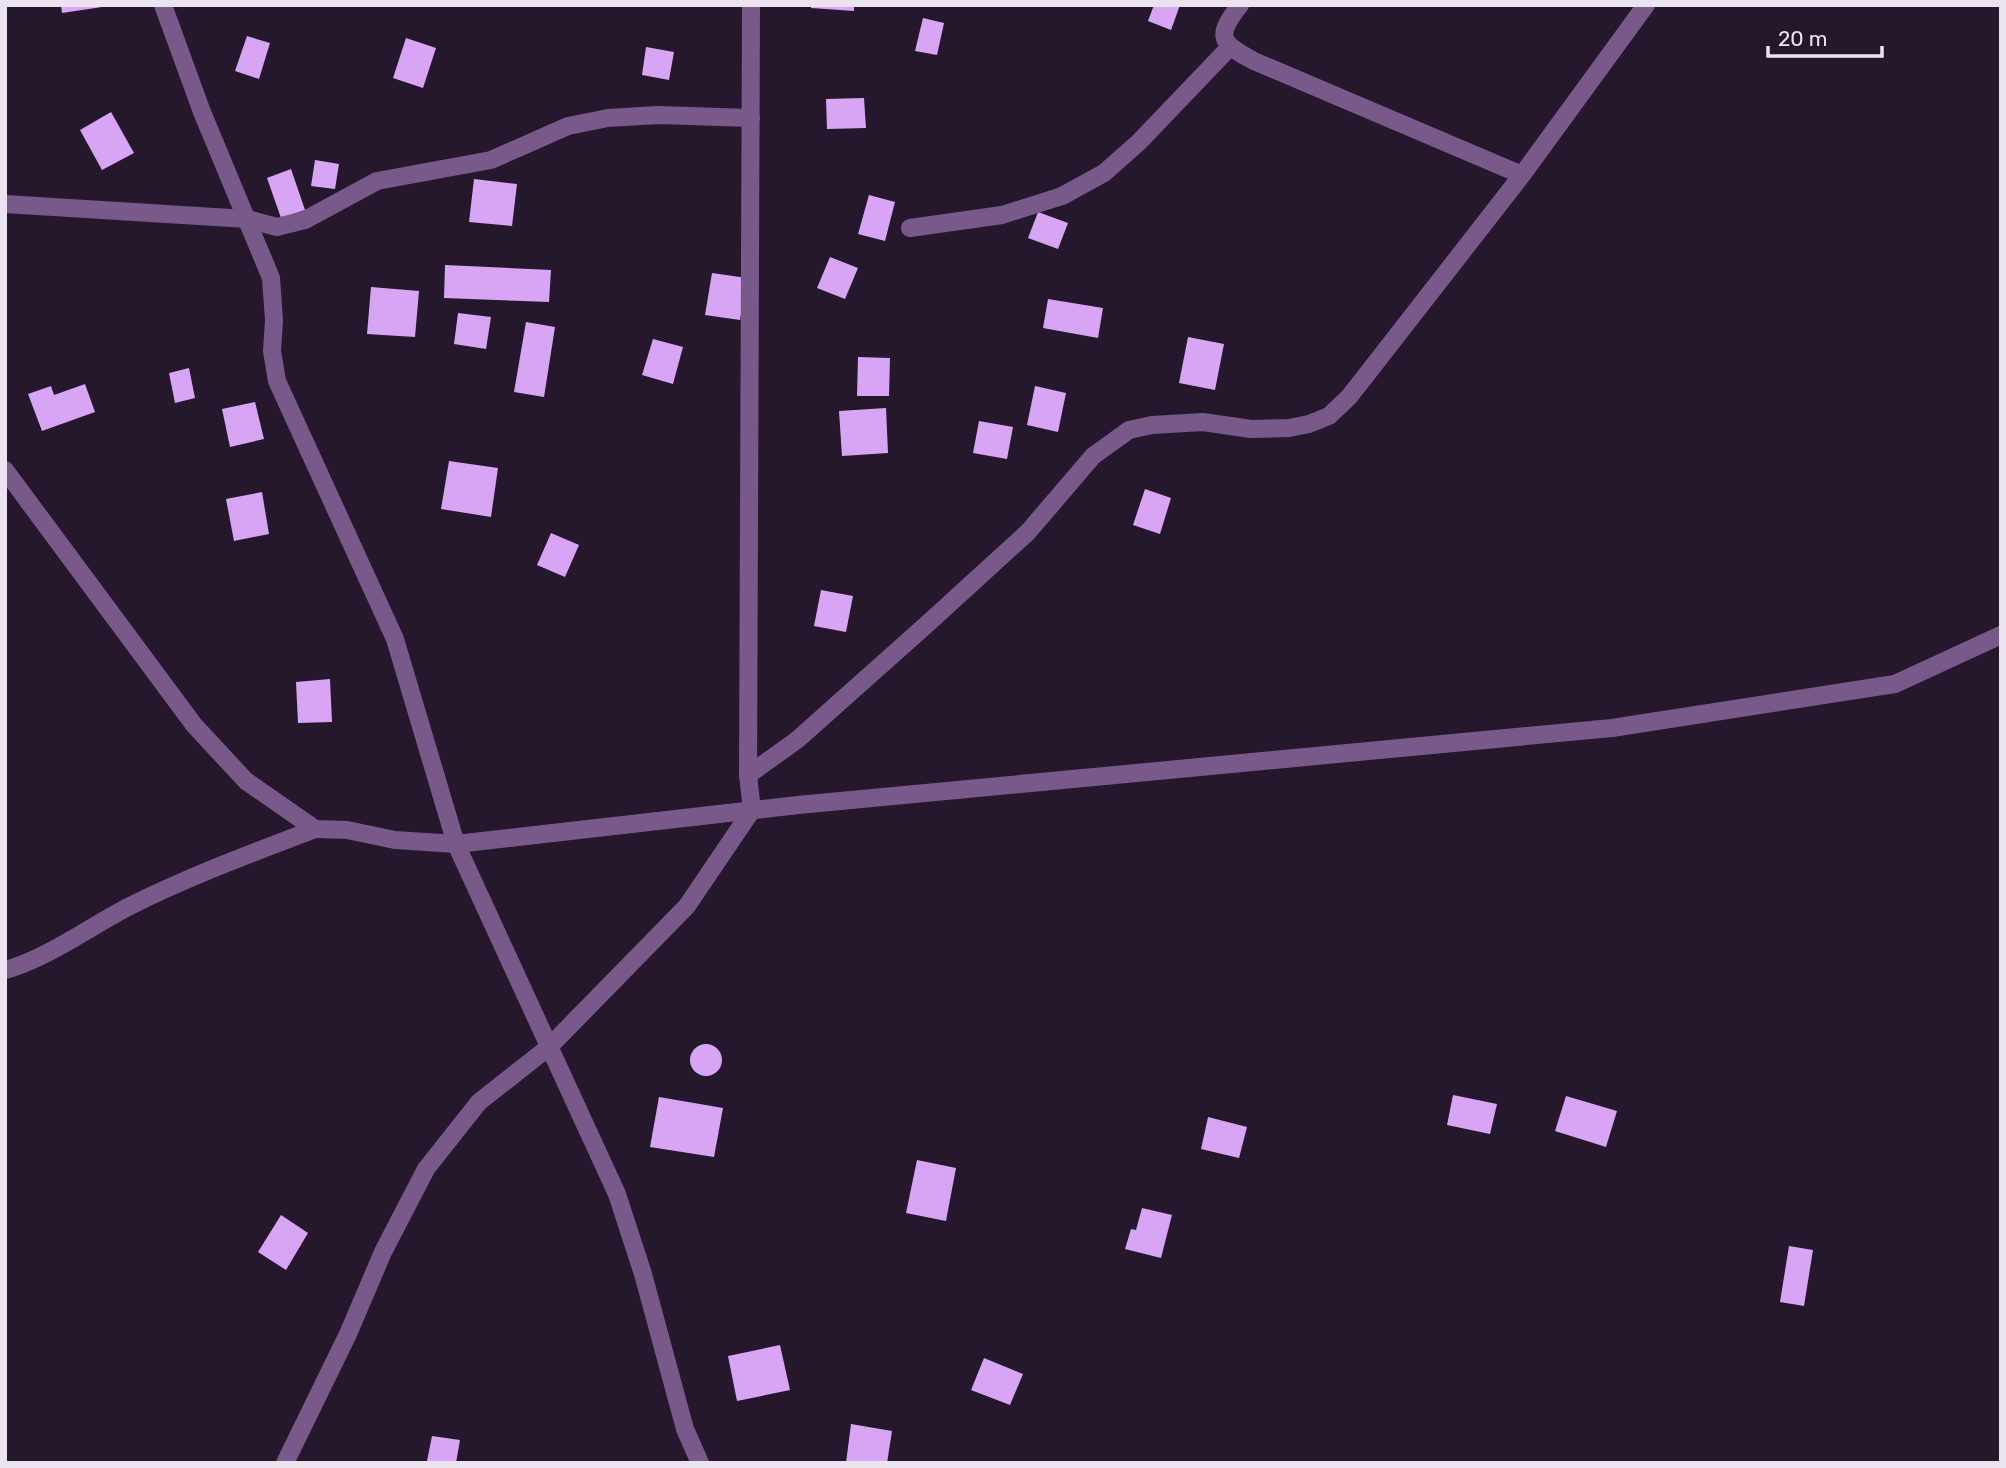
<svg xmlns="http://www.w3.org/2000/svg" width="2006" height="1468" viewBox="0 0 2006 1468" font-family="Rubik,sans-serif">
	<rect width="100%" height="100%" fill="#25182c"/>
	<g fill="#d8a5f4">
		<path d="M61,5h41v2l-40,6z"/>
		<path d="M811,5h43v6l-43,-3z"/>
		<path d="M1154,5h26l-9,25 -23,-9z"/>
		<path d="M923,18l21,5 -7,32 -22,-4z"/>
		<path d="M247,36l23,7 -11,36 -24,-8z"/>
		<path d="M406,38l30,10 -13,40 -30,-10z"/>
		<path d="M646,47l28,5 -5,28 -27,-5z"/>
		<path d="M864,98l2,30 -39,1 -1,-30z"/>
		<path d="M111,112l23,41 -32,17 -22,-40z"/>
		<path d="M315,160l24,4 -4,25 -24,-3z"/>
		<path d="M291,169l14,41 -24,8 -14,-40z"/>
		<path d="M474,179l43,5 -5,42 -43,-4z"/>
		<path d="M869,195l26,7 -10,39 -27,-7z"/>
		<path d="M1038,212l30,11 -10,26 -30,-11z"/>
		<path d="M830,257l28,11 -13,31 -28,-11z"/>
		<path d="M445,265l106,5 -2,32 -105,-4z"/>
		<path d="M712,273l35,5 -7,42 -35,-5z"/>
		<path d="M371,287l48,4 -4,46 -48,-3z"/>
		<path d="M1048,299l55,9 -5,30 -55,-10z"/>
		<path d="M458,313l33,4 -5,32 -32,-5z"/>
		<path d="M526,322l29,5 -11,70 -30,-5z"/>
		<path d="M1188,337l36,7 -9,46 -36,-7z"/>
		<path d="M653,339l30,8 -10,37 -31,-9z"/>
		<path d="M858,357l32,1 -1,38h-32z"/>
		<path d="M189,368l6,30 -20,5 -6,-30z"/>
		<path d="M85,384l10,28 -53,19 -14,-37 23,-8 3,9z"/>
		<path d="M1035,386l31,7 -8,39 -31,-7z"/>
		<path d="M255,402l9,37 -34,8 -8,-38z"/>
		<path d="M886,408l2,45 -46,3 -3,-45z"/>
		<path d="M979,421l34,6 -6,32 -34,-6z"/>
		<path d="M449,461l49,7 -7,49 -50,-8z"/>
		<path d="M1145,489l26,9 -11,36 -27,-9z"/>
		<path d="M262,492l7,42 -35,7 -8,-42z"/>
		<path d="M551,533l28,12 -14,32 -28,-12z"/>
		<path d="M821,590l32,6 -7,36 -32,-6z"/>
		<path d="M330,679l2,43 -34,1 -2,-41z"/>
		<circle cx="706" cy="1060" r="16"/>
		<path d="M1453,1095l44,9 -7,30 -43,-9z"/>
		<path d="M1566,1096l51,15 -11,36 -51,-16z"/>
		<path d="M659,1097l64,11 -9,49 -64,-10z"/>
		<path d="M1208,1117l39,10 -8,31 -38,-9z"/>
		<path d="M917,1160l39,8 -10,53 -40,-8z"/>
		<path d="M1142,1208l30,7 -11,43 -36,-9 6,-20 5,1z"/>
		<path d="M281,1215l27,18 -22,37 -28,-18z"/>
		<path d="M1789,1246l24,4 -9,56 -24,-4z"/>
		<path d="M780,1345l10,45 -53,11 -9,-45z"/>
		<path d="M984,1358l39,16 -13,31 -39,-15z"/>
		<path d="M851,1424l41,7 -5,32h-41z"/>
		<path d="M432,1436l28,4 -4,23 -29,-2z"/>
	</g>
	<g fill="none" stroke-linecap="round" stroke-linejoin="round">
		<g stroke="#785989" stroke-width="18">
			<path d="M163,5l39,107 69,166 3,42 -2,31 5,30 118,258 61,205 161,350 26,80 42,155 15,34"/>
			<path d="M1240,5c-25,32 -20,38 14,56l268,114"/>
			<path d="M5,204l242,15 30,8 28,-7 72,-39 114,-21 77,-34 40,-8 50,-3 93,3"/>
			<path d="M910,228l92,-13 60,-19 42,-23 35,-31 90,-94"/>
			<path d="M5,470l189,255 52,56 69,48 32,1 48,10 61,4 342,-39 814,-77 283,-44 106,-49"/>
			<path d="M748,775l49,-35 128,-114 103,-94 65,-76 36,-26 23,-5 51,-3 48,7 38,-1 20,-4 20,-8 20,-19 18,-23 155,-199 124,-170"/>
			<path d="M5,970c41,-11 86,-44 125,-64 60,-30 122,-53 185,-77"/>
			<path d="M285,1463l63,-129 35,-82 43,-83 53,-67 70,-55 138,-141 65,-96 -4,-35 3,-770"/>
		</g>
	</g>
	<rect width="2006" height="1468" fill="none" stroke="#ece3f1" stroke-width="14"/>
	<path d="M1768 46v10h114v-10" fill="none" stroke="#ece3f1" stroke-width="3.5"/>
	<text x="1778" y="46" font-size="21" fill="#ece3f1" stroke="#25182c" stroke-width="5" paint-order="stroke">20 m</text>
</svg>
